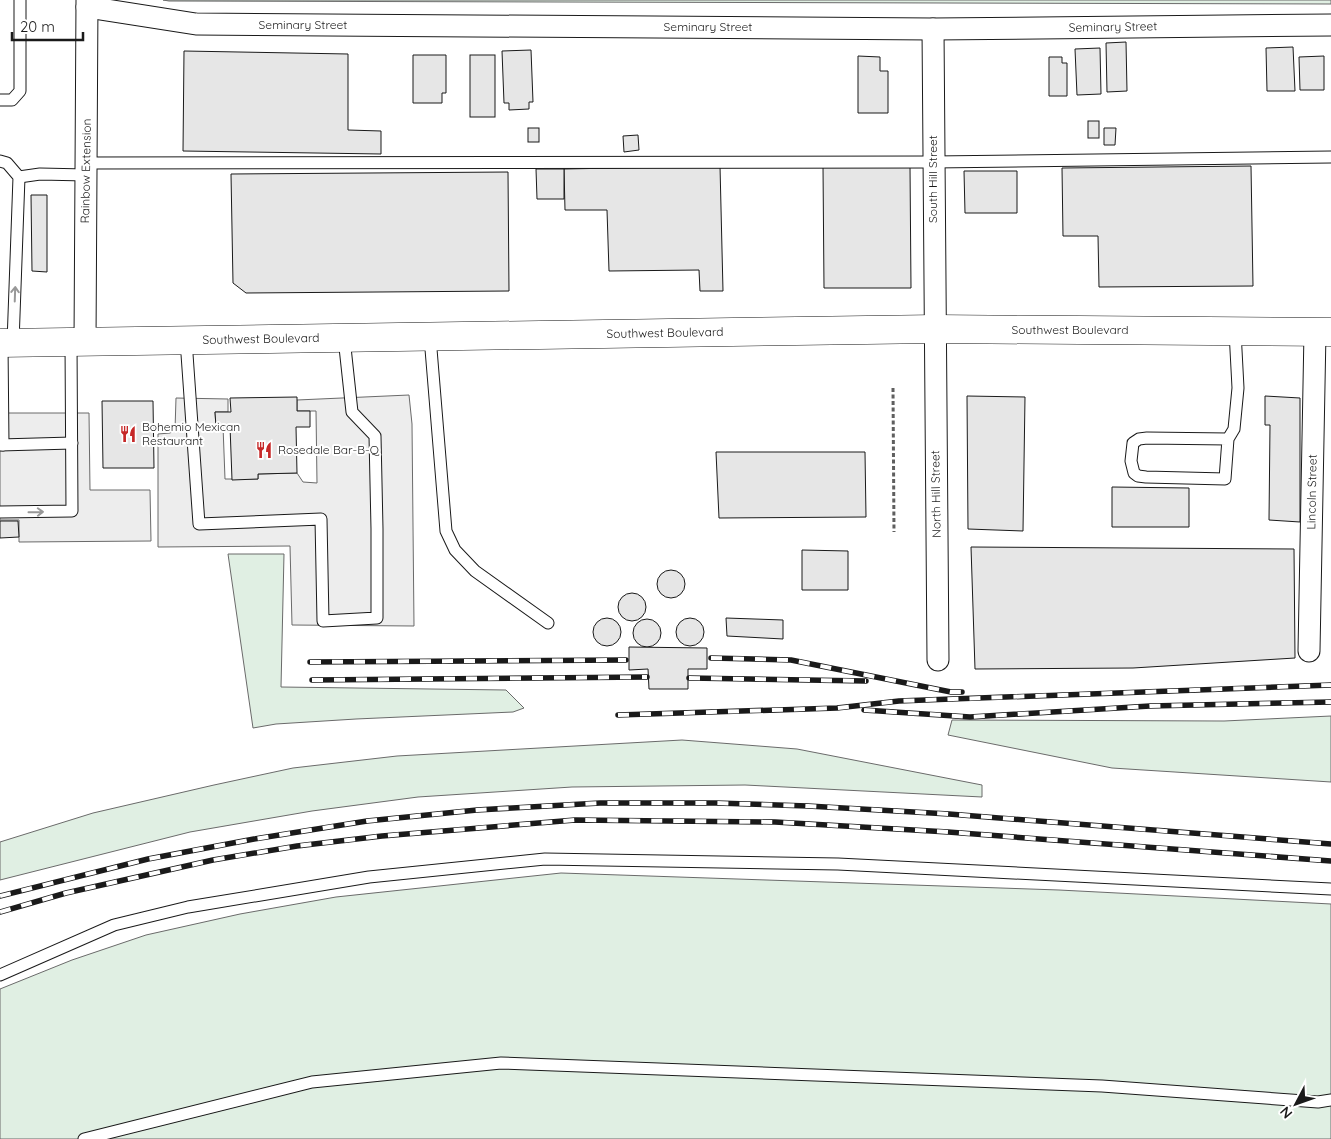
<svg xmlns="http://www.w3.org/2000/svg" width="1331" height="1139" viewBox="0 0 1331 1139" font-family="Quicksand,sans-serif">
	<rect width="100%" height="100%" fill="#fff"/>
	<g fill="#e0efe3" stroke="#6a6a6a">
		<path d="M163,0h1168v4l-1162,-3z"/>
		<path d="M228,554h56l-3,133 225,3 18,18 -11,4 -157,7 -80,5 -23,4z"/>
		<path d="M1331,716v66l-219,-14 -164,-33 4,-15 272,1z"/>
		<path d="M682,740l115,9 185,36v12l-237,-12 -173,2 -154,10 -106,14 -122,21 -190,48v-38l93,-29 121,-28 79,-17 104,-12z"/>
		<path d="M561,873l498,17 272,14v235h-1331v-150l72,-29 74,-25 94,-21 96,-17z"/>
	</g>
	<g fill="#ededed" stroke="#6a6a6a">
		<path d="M409,395l3,29 2,202 -122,-1 -2,-79 -132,1v-113l12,-1 5,-3 1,-32 52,1v13h-13l1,15 7,-1 2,53h33v-5l39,-1 6,9 14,1 -1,-72h-19v-11z"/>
		<path d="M0,413h89l1,77h60l1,51 -132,1v-22h-19z"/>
	</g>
	<g fill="#e6e6e6" stroke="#1a1a1a">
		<path d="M1126,42l1,49 -20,1 -1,-49z"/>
		<path d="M1293,47l2,44h-28l-1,-43z"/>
		<path d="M1100,48l1,46 -24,1 -2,-46z"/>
		<path d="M531,50l2,52h-4v7l-20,1v-7h-5l-2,-52z"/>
		<path d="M184,51l164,3v76l33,1v23l-198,-3z"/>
		<path d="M413,55h33v38h-4v10h-29z"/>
		<rect x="470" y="55" width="25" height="62"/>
		<path d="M858,56l22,1v14h8v42h-30z"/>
		<path d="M1324,56v34h-24l-1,-33z"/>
		<path d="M1049,57h13v6h5v33h-18z"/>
		<rect x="1088" y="121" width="11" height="17"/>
		<rect x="528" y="128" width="11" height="14"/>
		<path d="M1104,128h12l-1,17h-11z"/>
		<path d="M638,135l1,15 -15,2 -1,-16z"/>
		<path d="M720,166l3,125h-23l-1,-21 -90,1 -2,-61h-42l-1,-41z"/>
		<path d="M823,166h87l1,122h-87z"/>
		<path d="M1251,166l2,120 -154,1 -1,-51h-35l-1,-68z"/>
		<path d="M536,169h28v30h-27z"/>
		<path d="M964,171h53v42h-52z"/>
		<path d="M508,172l1,119 -263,2 -13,-10 -2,-109z"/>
		<path d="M31,195h16v77l-15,-1z"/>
		<path d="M967,396l58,1 -2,134 -55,-2z"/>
		<path d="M1265,396l35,2v124l-31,-2 1,-95h-5z"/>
		<path d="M297,397v14h13v16h-14l1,46 -39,1v5l-26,1 -2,-54 -14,1 -1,-15h16l-1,-14z"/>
		<path d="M102,401h51l1,67h-51z"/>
		<path d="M716,452h149l1,65 -147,1z"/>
		<path d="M1112,487l77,1v39h-77z"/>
		<path d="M0,521h18l1,16 -19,1z"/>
		<path d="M971,547l323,2 1,109 -162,10 -158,1z"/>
		<path d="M802,550l46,1v39h-46z"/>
		<circle cx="671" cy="584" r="14"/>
		<circle cx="632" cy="607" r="14"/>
		<circle cx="690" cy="632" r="14"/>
		<circle cx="607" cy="632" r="14"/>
		<path d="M726,618l57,2v19l-56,-3z"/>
		<circle cx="647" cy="633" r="14"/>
		<path d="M629,647l78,1v21h-19v20h-39l-1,-20 -19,1z"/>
	</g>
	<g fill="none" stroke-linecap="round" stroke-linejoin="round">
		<g stroke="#1a1a1a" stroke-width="13">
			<g id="service">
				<path d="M0,100h12l8,-9v-91"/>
				<path d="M0,161l7,2 12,14 -6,166"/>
				<path d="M86,163l847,-1 398,-5"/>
				<path d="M19,177l21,-3 46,1"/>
				<path d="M430,337l16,194 9,19 20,21 73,52"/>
				<path d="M186,340l13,184 122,-5 2,102 54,-3v-89l-2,-93 -23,-24 -8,-74"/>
				<path d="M2,343l1,102"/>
				<path d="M1228,439l-3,40 -79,-2 -8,-1 -4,-3 -3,-12 2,-18 6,-4 8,-1 81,1 6,-10 4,-41 -3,-57"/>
				<path d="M0,445l72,-2"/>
				<path d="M0,512l72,-1 -1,-169"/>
				<path d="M0,975l114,-50 74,-18 181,-30 176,-18 293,5 493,25"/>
				<path d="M84,1139l228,-57 189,-19 601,23 216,16 13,-2"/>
			</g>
		</g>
		<g stroke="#1a1a1a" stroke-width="23">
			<g id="minor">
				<path d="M87,7l109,17 737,5 398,-4"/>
				<path d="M933,29l5,631"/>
				<path d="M85,342l2,-342"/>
				<path d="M1309,651l6,-319"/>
			</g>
		</g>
		<g stroke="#1a1a1a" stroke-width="29">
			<path id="secondary" d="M0,343l935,-14 396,3"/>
		</g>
		<path stroke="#5f5f5f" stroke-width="3" stroke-dasharray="4 2.5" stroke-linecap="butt" d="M893,388l1,144"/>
		<use href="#service" stroke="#fff" stroke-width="11"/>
		<use href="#minor" stroke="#fff" stroke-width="21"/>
		<use href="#secondary" stroke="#fff" stroke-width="28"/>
		<g stroke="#1a1a1a" stroke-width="5.5">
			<g id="rail">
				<path d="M711,658l80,2 160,32h11"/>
				<path d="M310,662l316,-2"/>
				<path d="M689,678l177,3"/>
				<path d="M312,680l335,-3"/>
				<path d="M864,710l106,7 180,-11 181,-4"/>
				<path d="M618,715l219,-7 62,-7 432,-16"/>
				<path d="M0,896l148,-37 106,-20 113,-18 110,-11 123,-7h116l92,3 141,8 382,30"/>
				<path d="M0,912l66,-19 147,-33 84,-14 85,-10 193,-16 200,2 173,10 383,29"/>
			</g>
		</g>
		<use href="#rail" stroke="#fff" stroke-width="4" stroke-dasharray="11" stroke-linecap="butt"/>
	</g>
	<defs><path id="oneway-shaft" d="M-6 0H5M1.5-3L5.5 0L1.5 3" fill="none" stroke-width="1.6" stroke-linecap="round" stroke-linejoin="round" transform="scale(1.25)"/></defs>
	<g stroke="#989898">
		<use href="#oneway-shaft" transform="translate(15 294) rotate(-88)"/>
		<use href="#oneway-shaft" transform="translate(36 512) rotate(-1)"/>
	</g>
	<defs>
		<g id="restaurant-bare" transform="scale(1.35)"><path d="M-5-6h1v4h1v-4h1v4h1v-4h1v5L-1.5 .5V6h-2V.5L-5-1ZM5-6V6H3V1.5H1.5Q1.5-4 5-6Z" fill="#c62828" stroke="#fff" stroke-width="2.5" paint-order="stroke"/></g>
	</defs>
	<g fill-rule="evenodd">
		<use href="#restaurant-bare" x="128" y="434"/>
		<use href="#restaurant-bare" x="264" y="450"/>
	</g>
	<g text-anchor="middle" stroke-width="4" stroke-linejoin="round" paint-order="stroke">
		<g font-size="12" fill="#1a1a1a" stroke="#fff">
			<text x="303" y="29">Seminary Street</text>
			<text x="708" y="31">Seminary Street</text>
			<text transform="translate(1113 27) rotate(-1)" y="4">Seminary Street</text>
			<text transform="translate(86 171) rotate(-89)" y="4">Rainbow Extension</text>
			<text transform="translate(933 179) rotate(-90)" y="4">South Hill Street</text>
			<text x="1070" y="334">Southwest Boulevard</text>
			<text transform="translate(665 333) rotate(-1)" y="4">Southwest Boulevard</text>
			<text transform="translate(261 339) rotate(-1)" y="4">Southwest Boulevard</text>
			<text transform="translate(1312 492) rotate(-89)" y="4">Lincoln Street</text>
			<text transform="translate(936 494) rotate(-91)" y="4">North Hill Street</text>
		</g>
		<g font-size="12" fill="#1a1a1a" stroke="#fff" text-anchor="start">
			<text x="142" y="431">Bohemio Mexican<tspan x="142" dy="14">Restaurant</tspan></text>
			<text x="278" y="454">Rosedale Bar-B-Q</text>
		</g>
	</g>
	<g transform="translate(1296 1104) rotate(229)" stroke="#ffffff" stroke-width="4" paint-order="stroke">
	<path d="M0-4L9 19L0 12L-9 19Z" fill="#1a1a1a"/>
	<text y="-8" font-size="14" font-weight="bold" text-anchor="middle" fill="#1a1a1a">N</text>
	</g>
	<path d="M12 32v8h71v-8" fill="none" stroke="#1a1a1a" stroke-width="2.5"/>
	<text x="20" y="32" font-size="15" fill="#1a1a1a" stroke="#ffffff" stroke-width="4" paint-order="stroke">20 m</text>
</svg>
